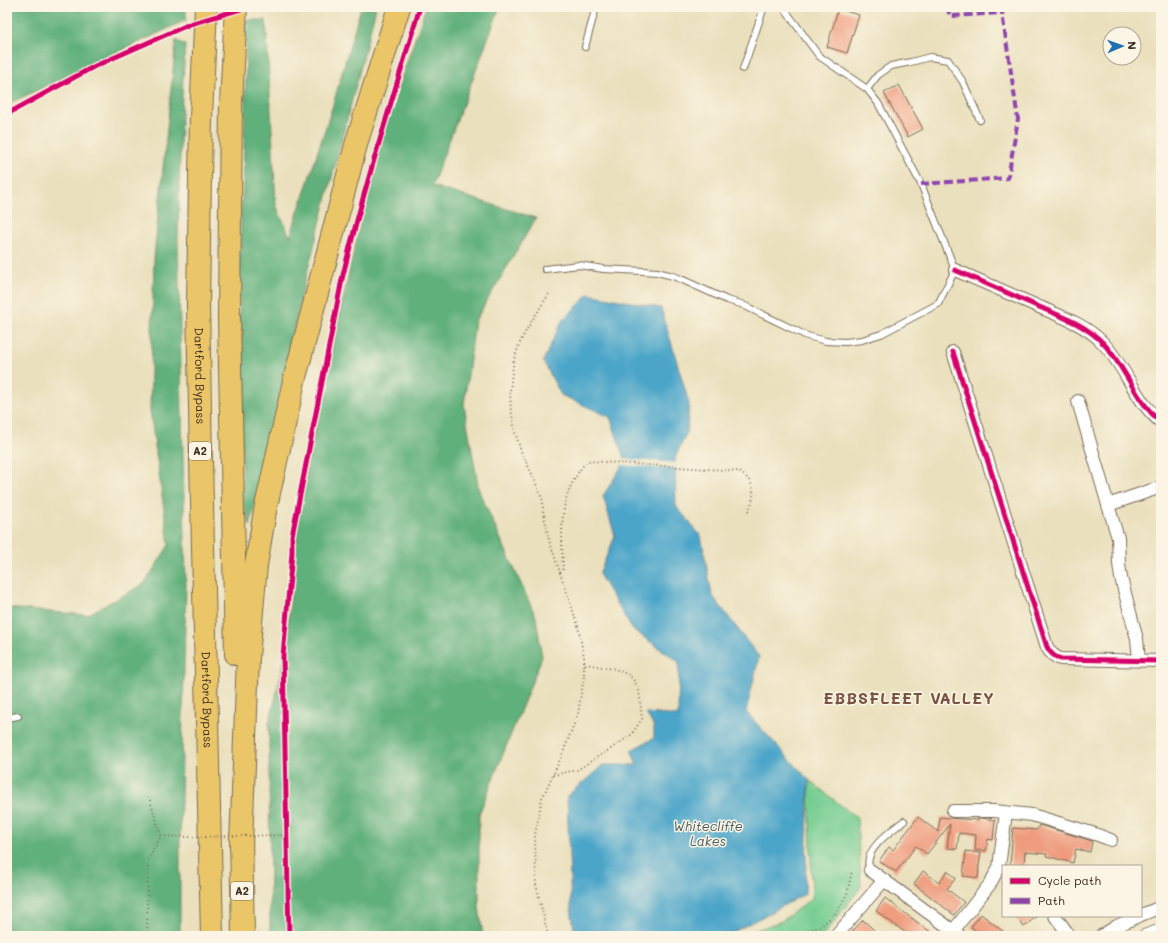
<svg xmlns="http://www.w3.org/2000/svg" width="1168" height="943" viewBox="0 0 1168 943" font-family="Mali,sans-serif">
	<rect width="100%" height="100%" fill="#fcf5e5"/>
	<filter id="ink" filterUnits="userSpaceOnUse"><feTurbulence type="fractalNoise" baseFrequency=".025" numOctaves="2"/><feDisplacementMap in="SourceGraphic" scale="8" xChannelSelector="R" yChannelSelector="G"/><feConvolveMatrix kernelMatrix="1 2 1 2 8 2 1 2 1" color-interpolation-filters="sRGB"/></filter>
	<filter id="wash" filterUnits="userSpaceOnUse"><feTurbulence type="fractalNoise" baseFrequency=".012" numOctaves="4" result="noise"/><feDisplacementMap in="SourceGraphic" scale="16" xChannelSelector="R" yChannelSelector="G"/><feGaussianBlur stdDeviation="0.9" result="paint"/><feColorMatrix in="noise" values="0 0 0 0 0 0 0 0 0 0 0 0 0 0 0 0 0 1.4 0 .05"/><feComposite in="paint" operator="in"/></filter>
	<g filter="url(#wash)">
		<rect width="100%" height="100%" fill="#eae0bd"/>
		<path fill="#76cd92" stroke="#587c58" d="M809,780l48,38 4,69 -38,49h-84l43,-15 30,-23z"/>
		<g fill="#60b07c" stroke="#4e6d4d">
			<path d="M7,7h179v13l-176,83 -3,-5z"/>
			<path d="M361,7l15,1 -72,277 -54,241 -7,-24 -3,-147 -1,-75 2,-72 2,-22 3,-130v-36h20l10,185 14,32 42,-129z"/>
			<path d="M426,7h74l-68,179 104,32 -61,103 -11,84 15,86 57,126 6,40 -63,157v92l4,30h-213l-1,-212 16,-67 15,-155 26,-127 51,-227z"/>
			<path d="M176,40l9,5 -4,69 -3,126 8,346 -6,255v95h-173v-328l80,7 57,-31 25,-39 -19,-135 4,-153z"/>
		</g>
		<path fill="#4ca5c9" stroke="#446874" d="M589,294l72,14 28,95 -2,29 -12,26 1,48 25,30 11,59 47,62 -13,55 63,68 -4,114 -79,42h-151l-4,-27 -4,-113 36,-31h34l-6,-15 23,-12v-11l-8,-14 32,3 1,-54 -47,-33 -33,-55 16,-38 -12,-40 22,-35 -15,-44 -49,-22 -18,-34 19,-40z"/>
		<path fill="#eae0bd" d="M622,459l55,4 1,6 -58,-4 3,-4z"/>
		<g id="blocks">
			<g fill="#ef9c7e">
				<path d="M838,9l21,6 -12,38 -20,-6z"/>
				<path d="M899,85l24,44 -15,8 -24,-44z"/>
				<path d="M918,817l20,15 2,-15 20,2 18,1v-2h3l14,2 -2,20 -5,-1 -2,12 -11,-1 1,-15 -17,-2 -2,16 -10,-1 3,-24 -23,30 -11,-8 -20,26 -17,-11 10,-14 4,3z"/>
				<path d="M1039,825l53,16 -2,11 -14,-3 -3,14 -27,-7 1,-2 -22,-2 -1,14h-14l3,-38 24,2z"/>
				<path d="M966,851l15,2 -2,13h-1l1,1 -1,11 -15,-2z"/>
				<path d="M923,871l16,12 8,-12 9,7 -9,11 17,13 -10,13 -40,-31z"/>
				<path d="M885,898l13,10 38,28h-26l-34,-25z"/>
				<path d="M981,914l28,22h-26l-12,-9z"/>
				<path d="M1015,916h22l-13,11z"/>
				<path d="M863,920l11,10 -5,6h-21z"/>
			</g>
		</g>
	</g>
	<g filter="url(#ink)">
		<use href="#blocks" fill-opacity="0" stroke="#786a56" stroke-width="1"/>
		<g fill="none" stroke-linecap="round" stroke-linejoin="round">
			<g stroke="#786a56" stroke-width="8">
				<g id="lane">
					<path d="M585,47l11,-40"/>
					<path d="M743,69l21,-62"/>
					<path d="M867,89l11,-14 13,-9 20,-4 19,-5 18,3 15,22 17,38"/>
					<path d="M545,269l34,-4 24,4 40,2 14,1 16,4 10,4 44,20 14,4 66,32 19,5 20,1 16,-2 19,-6 57,-30 17,-34 -34,-86 -43,-81 -11,-14 -48,-33 -36,-49"/>
					<path d="M7,718l11,-2"/>
					<path d="M870,870c-9,-19 22,-40 34,-49"/>
				</g>
			</g>
			<g stroke="#786a56" stroke-width="14">
				<g id="street">
					<path d="M955,270c28,12 55,24 82,36 23,10 48,18 66,37 23,24 32,58 58,79"/>
					<path d="M953,352l94,295c3,6 7,10 14,12l100,2"/>
					<path d="M1078,401l30,104"/>
					<path d="M1139,660l-2,-21 -16,-61 -2,-14 -1,-26 -10,-33 53,-18"/>
					<path d="M953,811h41l38,4 63,19 16,6"/>
					<path d="M870,870l89,65"/>
					<path d="M1141,915l20,-8"/>
					<path d="M1055,916l11,15"/>
					<path d="M953,931l37,-47 9,-17 7,-54"/>
					<path d="M836,936l48,-56"/>
					<path d="M1101,936l16,-10 22,-10"/>
					<path d="M1144,936l17,-6"/>
				</g>
			</g>
			<g stroke="#786a56" stroke-width="24">
				<g id="highway">
					<path id="s1" d="M206,7l-5,110 -3,187 3,156 11,476"/>
					<path d="M236,7l-5,96 -2,214 7,337"/>
					<path d="M241,837l2,99"/>
					<path d="M241,846l7,-189 8,-92 9,-54 29,-130 63,-240 42,-134"/>
				</g>
			</g>
			<g stroke="#786a56" stroke-width="2" stroke-dasharray="1 3" stroke-linecap="butt">
				<path d="M560,573l3,-4c-1,-32 -5,-66 14,-94 3,-6 7,-11 12,-14l149,10c19,12 18,24 9,43"/>
				<path d="M553,775l24,-5 35,-22 19,-13 11,-16 -3,-29 -6,-11 -6,-5 -12,-5 -30,-5"/>
				<path d="M147,936l1,-76 13,-24 -12,-39"/>
				<path d="M548,936l-12,-52 -1,-49 7,-37 18,-38 18,-46 6,-38v-19l-6,-31 -29,-86 -6,-30v-9l-11,-27 -11,-23 -6,-19 -4,-23 -1,-18 2,-18 2,-14 7,-19 10,-18 18,-28"/>
				<path d="M793,936l28,-10 16,-14 10,-18 5,-23"/>
			</g>
			<use href="#lane" stroke="#fff" stroke-width="6"/>
			<use href="#street" stroke="#fff" stroke-width="12"/>
			<use href="#highway" stroke="#ebc669" stroke-width="22"/>
			<path stroke="#786a56" stroke-width="2" stroke-dasharray="1 3" stroke-linecap="butt" d="M161,836l28,1 99,-2"/>
			<g stroke="#8e44ad" stroke-width="4" stroke-dasharray="8 4" stroke-linecap="butt">
				<path d="M946,7l5,9 51,-3"/>
				<path d="M921,184l87,-6 10,-59 -16,-106 3,-6"/>
			</g>
			<g stroke="#fcf5e5" stroke-width="8">
				<g id="cycleway">
					<path d="M7,114l88,-48 95,-42 58,-17"/>
					<path d="M955,270c28,12 55,24 82,36 23,10 48,18 66,37 23,24 32,58 58,79"/>
					<path d="M953,352l94,295c3,6 7,10 14,12l100,2"/>
					<path d="M289,936l-6,-280 9,-103v-17l50,-257c22,-92 51,-182 78,-272"/>
				</g>
			</g>
			<use href="#cycleway" stroke="#d6006c" stroke-width="5"/>
		</g>
	</g>
	<g text-anchor="middle" stroke-width="3" stroke-linejoin="round" paint-order="stroke">
		<g fill="#fcf5e5" stroke="#75675a" stroke-width="1">
			<rect x="189" y="442" width="22" height="18" rx="3"/>
			<rect x="231" y="882" width="22" height="18" rx="3"/>
		</g>
		<g font-size="11" font-weight="bold" fill="#3b2a1e">
			<text x="200" y="455">A2</text>
			<text x="242" y="895">A2</text>
		</g>
		<g font-size="12" fill="#3b2a1e" stroke="#fcf5e5">
			<text dy="4" stroke="none"><textPath href="#s1" startOffset="369">Dartford Bypass</textPath></text>
			<text dy="4" stroke="none"><textPath href="#s1" startOffset="693">Dartford Bypass</textPath></text>
		</g>
		<g font-size="13" font-style="italic" fill="#425b62" stroke="#fcf5e5">
			<text x="708" y="831">Whitecliffe<tspan x="708" dy="15">Lakes</tspan></text>
		</g>
		<g font-size="16" font-weight="bold" letter-spacing="1" fill="#7a5240" stroke="#fcf5e5">
			<text x="909" y="704">EBBSFLEET VALLEY</text>
		</g>
	</g>
	<rect width="1168" height="943" fill="none" stroke="#fcf5e5" stroke-width="24"/>
	<rect x="1002" y="865" width="140" height="52" fill="#fcf5e5" stroke="#afa495"/>
	<rect x="1010" y="878" width="20" height="6" fill="#d6006c" stroke="#afa495"/>
	<text x="1038" y="885" font-size="12" fill="#3b2a1e">Cycle path</text>
	<rect x="1010" y="898" width="20" height="6" fill="#8e44ad" stroke="#afa495"/>
	<text x="1038" y="905" font-size="12" fill="#3b2a1e">Path</text>
	<g transform="translate(1122 46) rotate(88)"><circle r="19" fill="#fcf5e5" stroke="#afa495"/>
	<path d="M0-3L7 15L0 10L-7 15Z" fill="#1f6fb2"/>
	<text y="-6" font-size="11" font-weight="bold" text-anchor="middle" fill="#3b2a1e">N</text>
	</g>
</svg>
